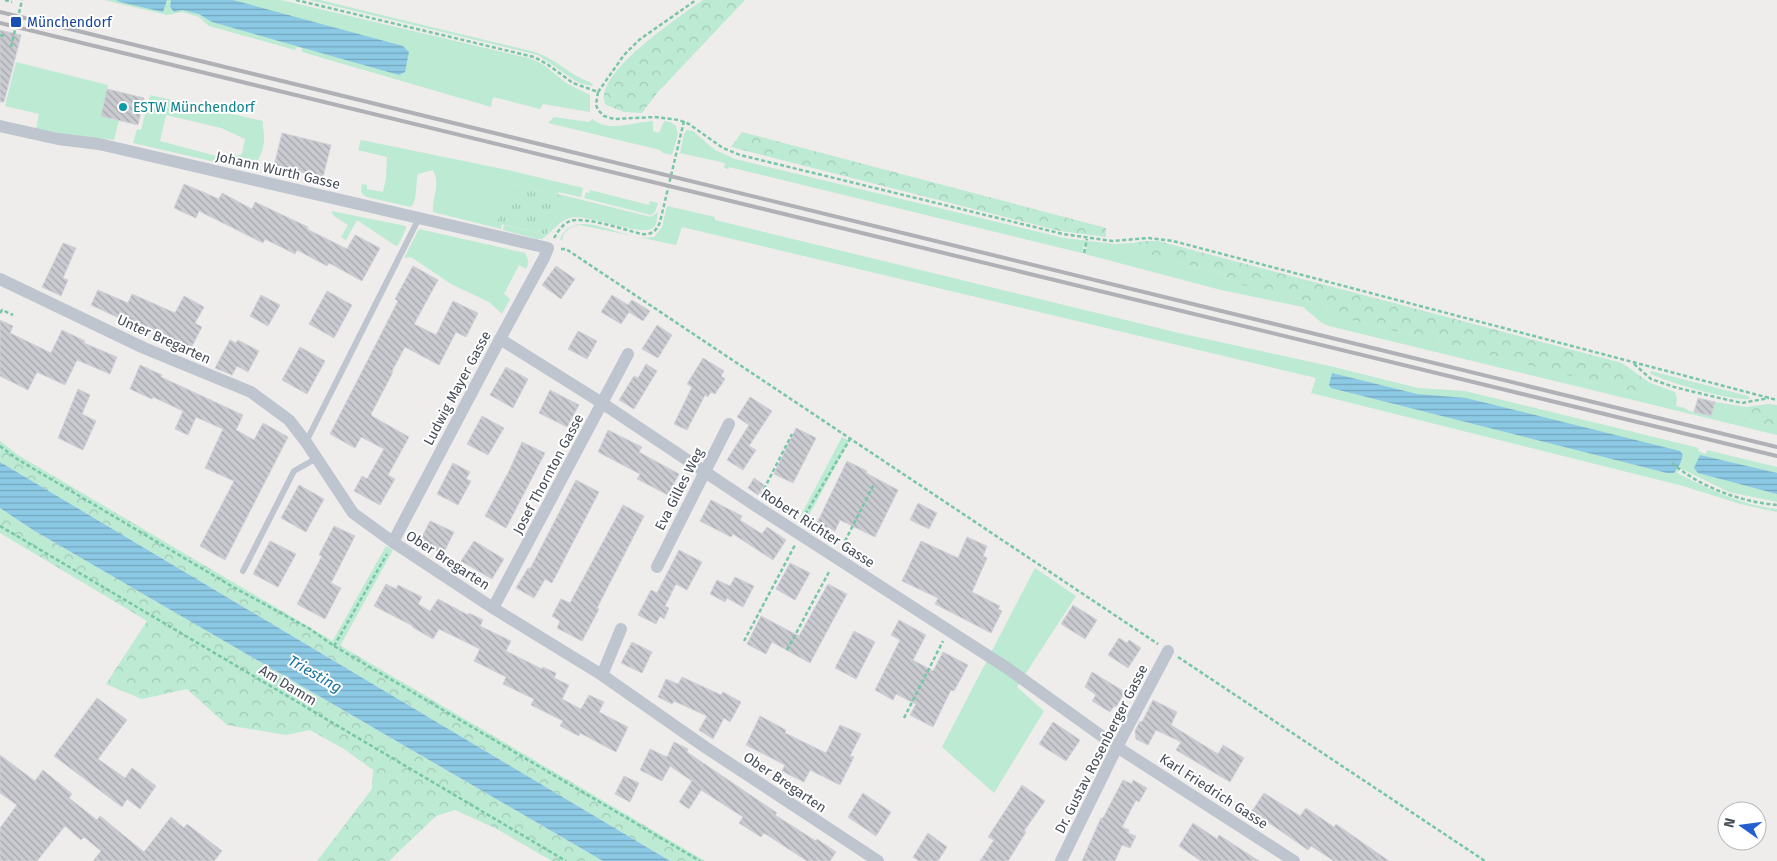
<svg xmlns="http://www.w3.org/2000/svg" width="1777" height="861" viewBox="0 0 1777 861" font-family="'Fira Sans',sans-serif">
	<defs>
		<pattern id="forest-crowns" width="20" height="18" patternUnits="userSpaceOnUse" patternTransform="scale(1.25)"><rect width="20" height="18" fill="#bcead3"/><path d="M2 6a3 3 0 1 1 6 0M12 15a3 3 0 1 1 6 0" fill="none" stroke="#a3cab7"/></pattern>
		<pattern id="park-tufts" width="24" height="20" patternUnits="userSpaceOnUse" patternTransform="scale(1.25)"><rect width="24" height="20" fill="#bcead3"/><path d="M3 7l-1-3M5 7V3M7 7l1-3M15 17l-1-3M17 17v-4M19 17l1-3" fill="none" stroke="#a3cab7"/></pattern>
		<pattern id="water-rules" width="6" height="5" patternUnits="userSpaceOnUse" patternTransform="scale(1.25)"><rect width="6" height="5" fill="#8cc9e5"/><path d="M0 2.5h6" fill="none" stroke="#74a5bc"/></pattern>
		<pattern id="building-back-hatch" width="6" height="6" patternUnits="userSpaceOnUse" patternTransform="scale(1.25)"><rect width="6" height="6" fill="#cacbd1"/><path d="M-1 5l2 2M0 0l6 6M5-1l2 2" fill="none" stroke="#a6a7ac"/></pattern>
	</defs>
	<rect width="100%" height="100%" fill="#efecec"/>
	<g fill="#bcead3">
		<path d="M104,0h177l251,59 12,6 22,18 24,12v17l-47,-8 -3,5 -47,-12 -2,10 -189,-55v-4l-5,-1 -2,3 -86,-24 -10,-9 -17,-5 -15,3z"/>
		<path d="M309,0h11l215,52c21,7 36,24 57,31l1,3 -11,-2 -8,-4 -36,-25z"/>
		<path d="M16,62l92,23 -7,31 18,4 -5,20 -51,-6 -27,-5 3,-15 -34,-8z"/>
		<path d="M150,95l113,26c-1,5 1,10 1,16 1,11 -6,29 -18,33l-8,-5 -3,-9 7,-2 3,-15 -24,-11 -55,-13 -6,26 64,17 4,7 -95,-22 4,-14 4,1z"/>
		<path d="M554,117l35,5 3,-3c18,14 40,3 61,2v10l6,2 5,-12 6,1 6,4 2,8 -6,21 -9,-2 -3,-3 -112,-27z"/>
		<path d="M687,130l6,1 22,19 20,9 329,79 50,6 19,-1 -1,7 94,25 4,7 80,20 29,15 306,78 5,-12 25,9 2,6 -1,8 9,2 4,3 22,5 4,-14 31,5 -4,12 35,8v8l-448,-109 -7,-3 -19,-16 -82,-17 -136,-36 2,-9 -3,-1 -2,9 -353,-86 -1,2 -4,-1 1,-5 -45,-10 4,-19z"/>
		<path d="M361,140l151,31 71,17 -2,9 -23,-5v2l93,23 7,-5c-1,5 -1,12 -4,15 -9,11 -64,-12 -80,-10 -15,2 -20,14 -32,22h-5l-34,-9 1,-5 42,10 20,-38 -57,-14 -11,40 4,1 -1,5 -68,-17c-1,-17 8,-26 0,-42l-15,4c-3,11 0,25 -7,33l-44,-10c-7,-3 -6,-6 -5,-13l5,1v4l16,3 3,-14 1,-21 -29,-7z"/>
		<path d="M590,190l59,15 1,-4 8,2 -3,9 -4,3 -67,-17 2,-6 3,1z"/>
		<path d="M667,206l48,11v3l464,113 155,34 84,21 47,3 234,57 -1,3 8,3 1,-4 70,17v35l-48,-10 -49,-24 -3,5c32,16 64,32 100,36v3l-37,-8 -57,-18 -372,-93 5,-15 -634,-151 -6,18 -96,-20c-9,1 -17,6 -18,16l-2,-2c16,-36 66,5 94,-2l8,-10z"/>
		<path d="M331,211l75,15v3l-8,16 -2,1 -39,-26 -11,20 -5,-3 7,-12 -14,-9z"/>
		<path d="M419,229l106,24c3,6 5,9 1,16l-7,-4 -15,29 6,5 -8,15 -13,-12 -38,-18 -40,-27 -7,1z"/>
		<path d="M1651,371l97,25 2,3c-19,2 -80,-16 -99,-25l-1,-1z"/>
		<path d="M842,437l7,4 -43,80 -6,-4z"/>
		<path d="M386,546l7,4 -53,96 -8,-4z"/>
		<path d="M1035,568l41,28 -59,91 27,24 -50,82 -52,-46z"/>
	</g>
	<g fill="url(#forest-crowns)">
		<path d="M703,0h42l-88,93 -15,20 -18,-1 -18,-7c-17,-29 77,-91 97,-105z"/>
		<path d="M742,132l364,96v9l-46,-6 -329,-84z"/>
		<path d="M1146,241h12l464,122 28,20 -5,12 -306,-78 -29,-15 -80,-20 -4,-7 -94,-25 1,-7z"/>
		<path d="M1768,404l9,1v22l-35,-8 4,-12z"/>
		<path d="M0,441l18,14 687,406h-35l-670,-399z"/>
		<path d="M0,508l33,22 570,331h-51l-55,-32 -42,-19 -19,6 -47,45h-72l55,-72 1,-19 -29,-21 -34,-19 -24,5 -59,-10 -40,-36 -45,10 -36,-15 41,-63 -147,-88z"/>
	</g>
	<path fill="url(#park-tufts)" d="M509,183l57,14 -20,38 -49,-12z"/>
	<g fill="url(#water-rules)">
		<path d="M116,0h51l-4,12 -43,-10z"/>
		<path d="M171,0h62l170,46 6,6 -4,20 -6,3 -187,-53 -13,-8 -17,-4 -8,2 -4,-5z"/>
		<path d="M1332,373l85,21 49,4 214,53 3,4 -3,9 -6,9h-7l-336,-85 -2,-3z"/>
		<path d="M1700,455l77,18v21l-79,-21 -4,-5z"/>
		<path d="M0,462l670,399h-67l-570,-331 -33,-22z"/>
	</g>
	<g fill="url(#building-back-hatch)" stroke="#d0d2d7">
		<path d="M0,30l21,5 -17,67h-4z"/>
		<path d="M107,89l37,9 -6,27 -37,-9z"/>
		<path d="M282,133l49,12 -8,32 -49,-11z"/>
		<path d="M184,184l35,15 3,-6 30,16 3,-7 53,25 -1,2 40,20 8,-14 25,13 -18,33 -33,-18 -2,3 -30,-16 -2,4 -30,-15 -2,4 -64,-32 -3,7 -22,-10z"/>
		<path d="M63,243l13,5 -13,30 5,2 -7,16 -19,-9z"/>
		<path d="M413,266l25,14 -24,44 22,11 17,-34 25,12 -12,24 -10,-5 -17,33 -34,-18 -13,24 1,1 -22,42 1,2 37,21 -21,38 7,4 -15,26 -26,-14 8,-15 5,3 17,-30 -23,-12 -6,11 -25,-14 68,-133 -3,-2z"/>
		<path d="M556,266l19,13 -14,20 -19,-14z"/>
		<path d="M98,290l30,13 4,-9 43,19 9,-17 20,11 -9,16 7,4 -11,21 -44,-22 -2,6 -25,-11 1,-2 -30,-14z"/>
		<path d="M327,291l25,14 -18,33 -25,-14z"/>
		<path d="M261,295l19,10 -12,21 -18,-10z"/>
		<path d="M612,295l16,10 4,-5 18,11 -7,10 -14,-9 -8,12 -20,-12z"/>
		<path d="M0,320l13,6 -3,7 41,20 11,-23 23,11 -1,2 33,14 -7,17 -33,-14 -12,25 -28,-13 -9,18 -28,-14z"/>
		<path d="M657,325l15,10 -14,23 -16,-9z"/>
		<path d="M578,331l19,10 -10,18 -19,-10z"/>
		<path d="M230,340l6,3 2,-3 21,11 -11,21 -11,-6 -5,9 -17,-7z"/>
		<path d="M300,347l25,14 -18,33 -25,-14z"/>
		<path d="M703,358l21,13 -3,5 4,3 -10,15 -4,-2 -3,5 -3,-2 -18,35 -13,-6 18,-37 -5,-3z"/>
		<path d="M646,364l11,7 -23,38 -15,-9 15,-24 4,2z"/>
		<path d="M140,365l22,10 -1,2 82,38 -7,15 18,10 9,-17 25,14 -63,123 -25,-14 34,-65 -29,-13 18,-39 -27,-12 -8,18 -13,-6 8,-18 -30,-14 -1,2 -22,-10z"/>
		<path d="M506,367l22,12 -15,29 -23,-13z"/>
		<path d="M78,389l12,6 -8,19 14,7 -13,29 -25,-12z"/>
		<path d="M550,390l29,15 -12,22 -28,-14z"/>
		<path d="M750,397l22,14 -23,35 7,4 -13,20 -16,-10 22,-35 -12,-8z"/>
		<path d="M1698,398l17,4 -4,14 -17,-4z"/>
		<path d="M482,416l22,12 -16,27 -21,-11z"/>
		<path d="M796,428l20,10 -23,45 -19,-9z"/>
		<path d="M608,430l34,17 -3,5 40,22 -11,21 -31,-16 3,-5 -42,-22z"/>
		<path d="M522,442l23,11 -39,75 -21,-12 24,-45z"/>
		<path d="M847,461l20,10 -1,2 32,17 -23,47 -35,-17 -5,11 -18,-8z"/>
		<path d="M453,463l17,9 -4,7 5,2 -13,24 -21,-11z"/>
		<path d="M754,478l10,7 -6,10 -10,-7z"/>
		<path d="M576,480l23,12 -47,91 -7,-4 -11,19 -18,-10 12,-20 2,1z"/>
		<path d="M299,485l25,14 -18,33 -25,-14z"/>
		<path d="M711,500l31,16 -2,4 22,14 5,-7 19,13 -13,20 -40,-26 -2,3 -31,-16z"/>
		<path d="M918,503l19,10 -8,16 -19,-9z"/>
		<path d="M623,505l21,11 -47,92 2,1 -17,32 -25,-13 3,-7 -8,-5 9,-17 9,4z"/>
		<path d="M430,521l24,11 -11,22 -24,-11z"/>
		<path d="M334,526l21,10 -24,47 10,5 -16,31 -28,-15 25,-48 -3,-1z"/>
		<path d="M967,537l20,9 -4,10 4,2 -15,34 28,14 -2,3 4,2 -11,22 -56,-29 3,-6 -36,-17 19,-40 37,17z"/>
		<path d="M270,541l26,13 -18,33 -25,-13z"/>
		<path d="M474,541l30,18 -12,20 -31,-18z"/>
		<path d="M679,550l23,12 -15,28 -11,-6 -11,22 4,2 -5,11 -4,-3 -4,8 -18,-9 13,-25 6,3z"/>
		<path d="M790,563l20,10 -15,27 -19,-11z"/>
		<path d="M735,577l19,9 -11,21 -16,-9 -2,4 -15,-8 7,-14 13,6z"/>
		<path d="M386,584l10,5 2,-4 24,12 -4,7 12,7 8,-12 30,16 1,-2 14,7 -3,6 31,15 -5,10 36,18 1,-2 13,6 -2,5 15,7 -7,14 19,10 8,-14 15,7 -5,10 29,15 -12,25 -36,-19 -1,3 -19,-10 3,-5 -32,-16 3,-6 -31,-15 3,-7 -32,-16 6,-12 -41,-20 -6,10 -21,-12 1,-1 -39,-20z"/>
		<path d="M828,584l19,10 -37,69 -38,-21 -6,12 -19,-10 14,-28 38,20z"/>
		<path d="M1073,605l24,15 -12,19 -24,-15z"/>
		<path d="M899,620l27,15 -13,25 20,11 10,-19 25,13 -14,26 -3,-1 -18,37 -23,-12 6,-11 -20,-10 -3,6 -18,-10 25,-50 -9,-5z"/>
		<path d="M854,631l21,11 -19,37 -21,-11z"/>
		<path d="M1119,638l8,5 2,-3 12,8 -13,20 -20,-13z"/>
		<path d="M632,642l20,10 -10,21 -21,-10z"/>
		<path d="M1092,672l33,20 -9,15 -2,-1 -4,6 -18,-11 4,-6 -11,-8z"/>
		<path d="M682,677l39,18 2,-3 18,10 -11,20 -6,-4 -11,21 -14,-9 8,-14 -33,-15 -2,3 -14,-7 8,-18 12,5z"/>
		<path d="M97,698l30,22 -29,39 27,19 7,-10 24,18 -16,23 -13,-10 -5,8 -68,-51z"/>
		<path d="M1153,700l24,12 -6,13 47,29 5,-9 21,13 -14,24 -54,-32 5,-8 -25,-12 -8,15 -12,-6 -1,-8 5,-10 2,1z"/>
		<path d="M760,716l26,14 -1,3 41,20 14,-28 21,9 -11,22 4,1 -14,28 -30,-15 -6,12 -22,-11 3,-6 -39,-20z"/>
		<path d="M1053,722l27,18 -14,21 -27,-17z"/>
		<path d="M674,742l14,7 -1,3 90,61 -2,2 41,26 1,-2 19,13 -6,9h-23l-43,-28 -3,4 -22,-14 4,-6 -42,-27 -12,19 -10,-7 13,-21 -22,-15 -8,15 -22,-11 10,-21 17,8z"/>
		<path d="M0,755l35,26 8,-11 29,24 -3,4 28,22 3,-4 44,36 27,-35 13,11 3,-4 35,27 -8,10h-121l8,-10 -17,-14 -3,3 -16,-14 -28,35h-37v-33l17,-23 -17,-12z"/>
		<path d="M624,776l15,7 -9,19 -15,-8z"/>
		<path d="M1123,780l9,4 1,-4 14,8 -8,14 -3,-2 -14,27 7,3 -1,3 8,3 -6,12 -8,-3 -7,16h-33l19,-43h2z"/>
		<path d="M1022,785l23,16 -21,30 2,1 -18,29h-28l14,-21 -6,-3z"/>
		<path d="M863,793l28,19 -15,24 -28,-19z"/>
		<path d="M1264,793l36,23 6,-8 28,19 2,-3 53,37h-55l-23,-15 -3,4 -56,-39z"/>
		<path d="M1193,823l24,16 2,-4 40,26h-58l-22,-15z"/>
		<path d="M928,833l19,14 -9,14h-19l-6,-4z"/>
	</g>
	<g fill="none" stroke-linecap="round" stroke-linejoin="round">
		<g stroke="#77c6a6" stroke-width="2.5" stroke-dasharray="4 2.5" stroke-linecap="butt">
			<path d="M5,0l7,2"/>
			<path d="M296,0l238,57 13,7 26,19 25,9 -2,13 2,5 6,6 10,3 41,-2 24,3 10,4 34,24 17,7 323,79 49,7 37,-3 24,3 604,159"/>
			<path d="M19,13l3,-13"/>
			<path d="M0,35l4,1"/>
			<path d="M11,47l4,-17"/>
			<path d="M598,92l26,-37 15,-15 57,-40"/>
			<path d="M554,238c4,-7 9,-14 16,-17 14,-5 56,9 71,13 10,1 15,-2 19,-12l24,-101"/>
			<path d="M561,249h5l592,395"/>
			<path d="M1084,253l3,-14"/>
			<path d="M0,313l2,-3 11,5"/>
			<path d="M1634,364l17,15 23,8 41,10 27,6 27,-5"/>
			<path d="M0,446l17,13 216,128 77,42 24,17 366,215"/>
			<path d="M1672,463c28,24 69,39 105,42"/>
			<path d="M761,495l31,-61"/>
			<path d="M802,520l48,-81"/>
			<path d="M0,526l566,335"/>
			<path d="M842,547l32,-63"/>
			<path d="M744,641l51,-96"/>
			<path d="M334,646l53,-92"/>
			<path d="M787,650l43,-80"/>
			<path d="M1178,657l307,204"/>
			<path d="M904,718l39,-77"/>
		</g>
		<g stroke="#bec5ce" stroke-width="6">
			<path d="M306,442l113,-224"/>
			<path d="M243,571l51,-100 23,-13"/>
		</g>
		<g stroke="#bec5ce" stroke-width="12">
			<path d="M0,126l58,13 41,5 449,104 -4,10 -44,81 -107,203"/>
			<path d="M0,279l144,69 107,44 38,28 17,22 47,71 40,29 100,66 109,67 103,72 173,114"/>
			<path d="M500,339l102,64 154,103 251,162 110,79 177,114"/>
			<path d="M657,567l72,-143"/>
			<path d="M493,608l135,-254"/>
			<path d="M602,675l19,-46"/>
			<path d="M1061,861l56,-114 51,-96"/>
		</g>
		<g stroke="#afb1b6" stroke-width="4">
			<path d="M0,12l1777,435"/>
			<path d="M0,23l1777,433"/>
		</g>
	</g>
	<rect fill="#1a4fb4" stroke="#fff" stroke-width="2" x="10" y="16" width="12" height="12" rx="2.5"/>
	<circle fill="#0f9aa8" stroke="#fff" stroke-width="2" cx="123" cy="107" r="5"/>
	<g text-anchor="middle" stroke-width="4" stroke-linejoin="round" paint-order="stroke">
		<g font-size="14" fill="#164399" stroke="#fff" text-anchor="start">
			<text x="27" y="27">Münchendorf</text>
		</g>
		<g font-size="14" fill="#0d838f" stroke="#fff" text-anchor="start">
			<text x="133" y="112">ESTW Münchendorf</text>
		</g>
		<g font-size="14" fill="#464d58" stroke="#fff">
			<text transform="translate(278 170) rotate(13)" y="5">Johann Wurth Gasse</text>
			<text transform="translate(164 339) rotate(24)" y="5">Unter Bregarten</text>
			<text transform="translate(457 388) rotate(-62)" y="5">Ludwig Mayer Gasse</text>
			<text transform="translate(548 474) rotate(-62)" y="5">Josef Thornton Gasse</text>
			<text transform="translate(679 489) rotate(-63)" y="5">Eva Gilles Weg</text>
			<text transform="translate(818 528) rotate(33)" y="5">Robert Richter Gasse</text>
			<text transform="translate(448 560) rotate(33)" y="5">Ober Bregarten</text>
			<text transform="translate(288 685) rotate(31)" y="5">Am Damm</text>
			<text transform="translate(1101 749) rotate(-63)" y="5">Dr. Gustav Rosenberger Gasse</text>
			<text transform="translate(785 782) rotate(34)" y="5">Ober Bregarten</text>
			<text transform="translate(1214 791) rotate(33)" y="5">Karl Friedrich Gasse</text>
		</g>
		<g font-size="15" font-style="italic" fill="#16729b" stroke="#fff">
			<text transform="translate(315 674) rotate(30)" y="5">Triesting</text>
		</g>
	</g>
	<g transform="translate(1742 826) rotate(284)"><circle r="24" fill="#ffffff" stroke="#b5b8bc"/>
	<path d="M0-4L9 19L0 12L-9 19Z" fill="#255fcf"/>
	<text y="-8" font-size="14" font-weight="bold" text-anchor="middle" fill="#464d58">N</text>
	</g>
</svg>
